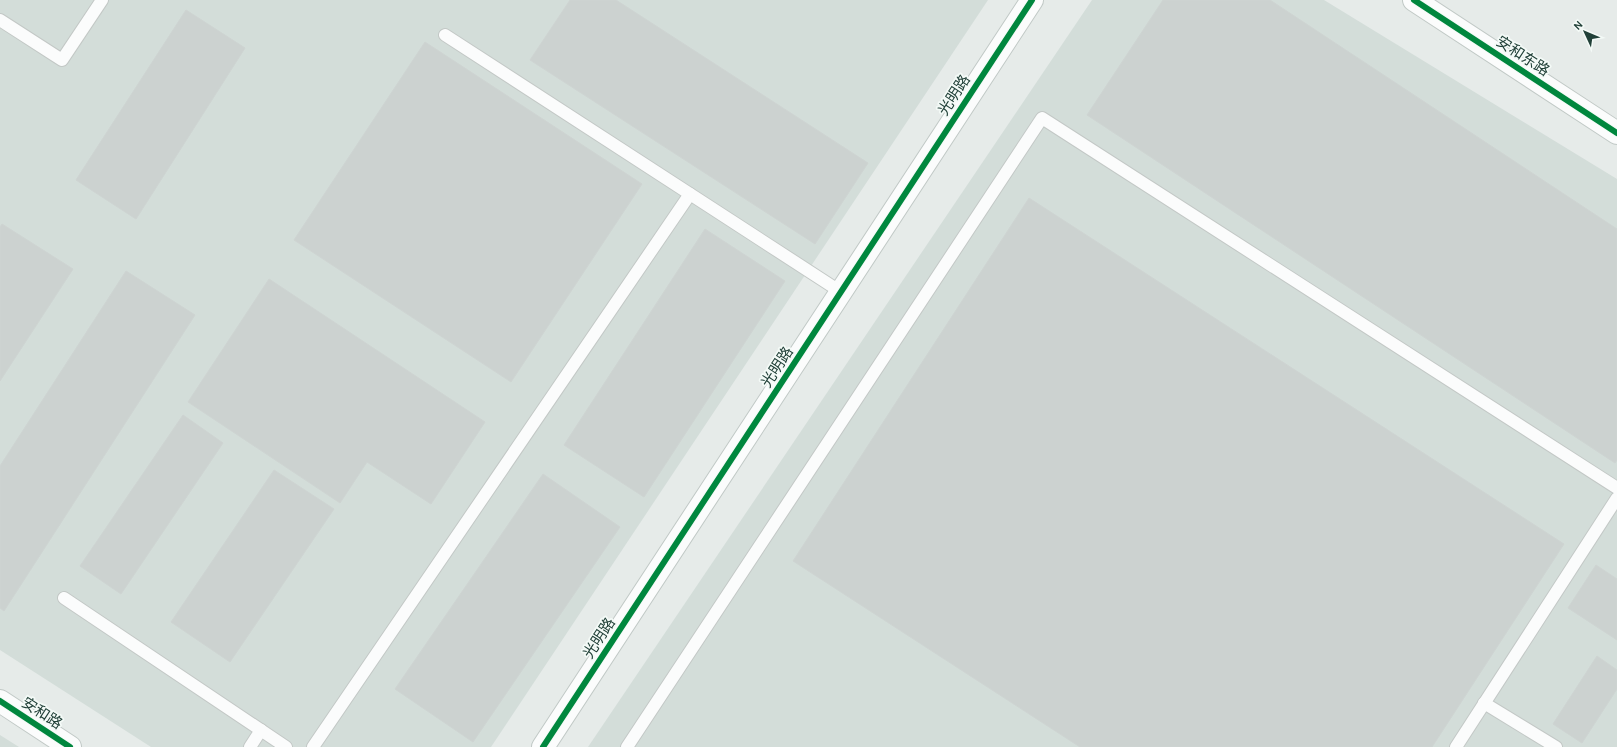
<svg xmlns="http://www.w3.org/2000/svg" width="1617" height="747" viewBox="0 0 1617 747" font-family="Karla,'Noto Sans SC',sans-serif">
	<rect width="100%" height="100%" fill="#e6ebe9"/>
	<g fill="#d3ddd9">
		<path d="M0,0h988l-497,747h-340l-151,-97z"/>
		<path d="M1092,0h232l293,179v568h-1029z"/>
		<path d="M0,735l19,12h-19z"/>
	</g>
	<g fill="#ccd2d0" stroke="#ced4d2">
		<path d="M570,0h46l252,163 -53,81 -285,-184z"/>
		<path d="M1163,0h107l347,229v231l-2,3 -528,-348z"/>
		<path d="M186,10l59,38 -109,171 -60,-39z"/>
		<path d="M425,42l217,142 -131,198 -217,-142z"/>
		<path d="M1029,198l535,346 -132,203h-352l-287,-186z"/>
		<path d="M2,224l71,45 -73,112v-154z"/>
		<path d="M705,229l80,52 -141,216 -80,-52z"/>
		<path d="M126,271l69,44 -191,296 -4,-3v-142z"/>
		<path d="M269,279l216,143 -54,82 -64,-42 -27,41 -152,-101z"/>
		<path d="M183,415l40,28 -102,151 -41,-28z"/>
		<path d="M274,470l60,39 -104,153 -59,-40z"/>
		<path d="M543,474l77,53 -147,215 -78,-53z"/>
		<path d="M1596,565l21,14v61l-49,-32z"/>
		<path d="M1597,656l20,14v19l-35,54 -29,-19z"/>
	</g>
	<g fill="none" stroke-linecap="round" stroke-linejoin="round">
		<g stroke="#c3c8c6" stroke-width="14">
			<g id="lane">
				<path d="M0,20l62,40 40,-60"/>
				<path d="M445,35l396,257"/>
				<path d="M64,598l222,149"/>
				<path d="M1484,703l72,44"/>
				<path d="M250,747l11,-17"/>
				<path d="M313,747l377,-553"/>
				<path d="M627,747l415,-629 575,370"/>
				<path d="M1456,747l161,-249"/>
			</g>
		</g>
		<g stroke="#c1c9c6" stroke-width="24">
			<g id="secondary">
				<path d="M1414,0l203,133"/>
				<path d="M0,701l70,46"/>
				<path d="M543,747l489,-747"/>
			</g>
		</g>
		<use href="#lane" stroke="#fbfcfc" stroke-width="12"/>
		<use href="#secondary" stroke="#fbfcfc" stroke-width="22"/>
		<g stroke="#f4faf7" stroke-width="8">
			<g id="cycleway">
				<path d="M1414,0l203,133"/>
				<path d="M0,701l70,46"/>
				<path d="M543,747l489,-747"/>
			</g>
		</g>
		<use href="#cycleway" stroke="#00873e" stroke-width="6"/>
	</g>
	<g text-anchor="middle" stroke-width="3.5" stroke-linejoin="round" paint-order="stroke">
		<g font-size="15" fill="#214038" stroke="#f4faf7">
			<text transform="translate(1523 56) rotate(33)" y="5">安和东路</text>
			<text transform="translate(954 95) rotate(-57)" y="5">光明路</text>
			<text transform="translate(777 367) rotate(-57)" y="5">光明路</text>
			<text transform="translate(599 638) rotate(-57)" y="5">光明路</text>
			<text transform="translate(42 713) rotate(33)" y="5">安和路</text>
		</g>
	</g>
	<g transform="translate(1585 32) rotate(314)" stroke="#f4faf7" stroke-width="3" paint-order="stroke">
	<path d="M0-3L7 15L0 10L-7 15Z" fill="#214038"/>
	<text y="-6" font-size="11" font-weight="bold" text-anchor="middle" fill="#214038">N</text>
	</g>
</svg>
